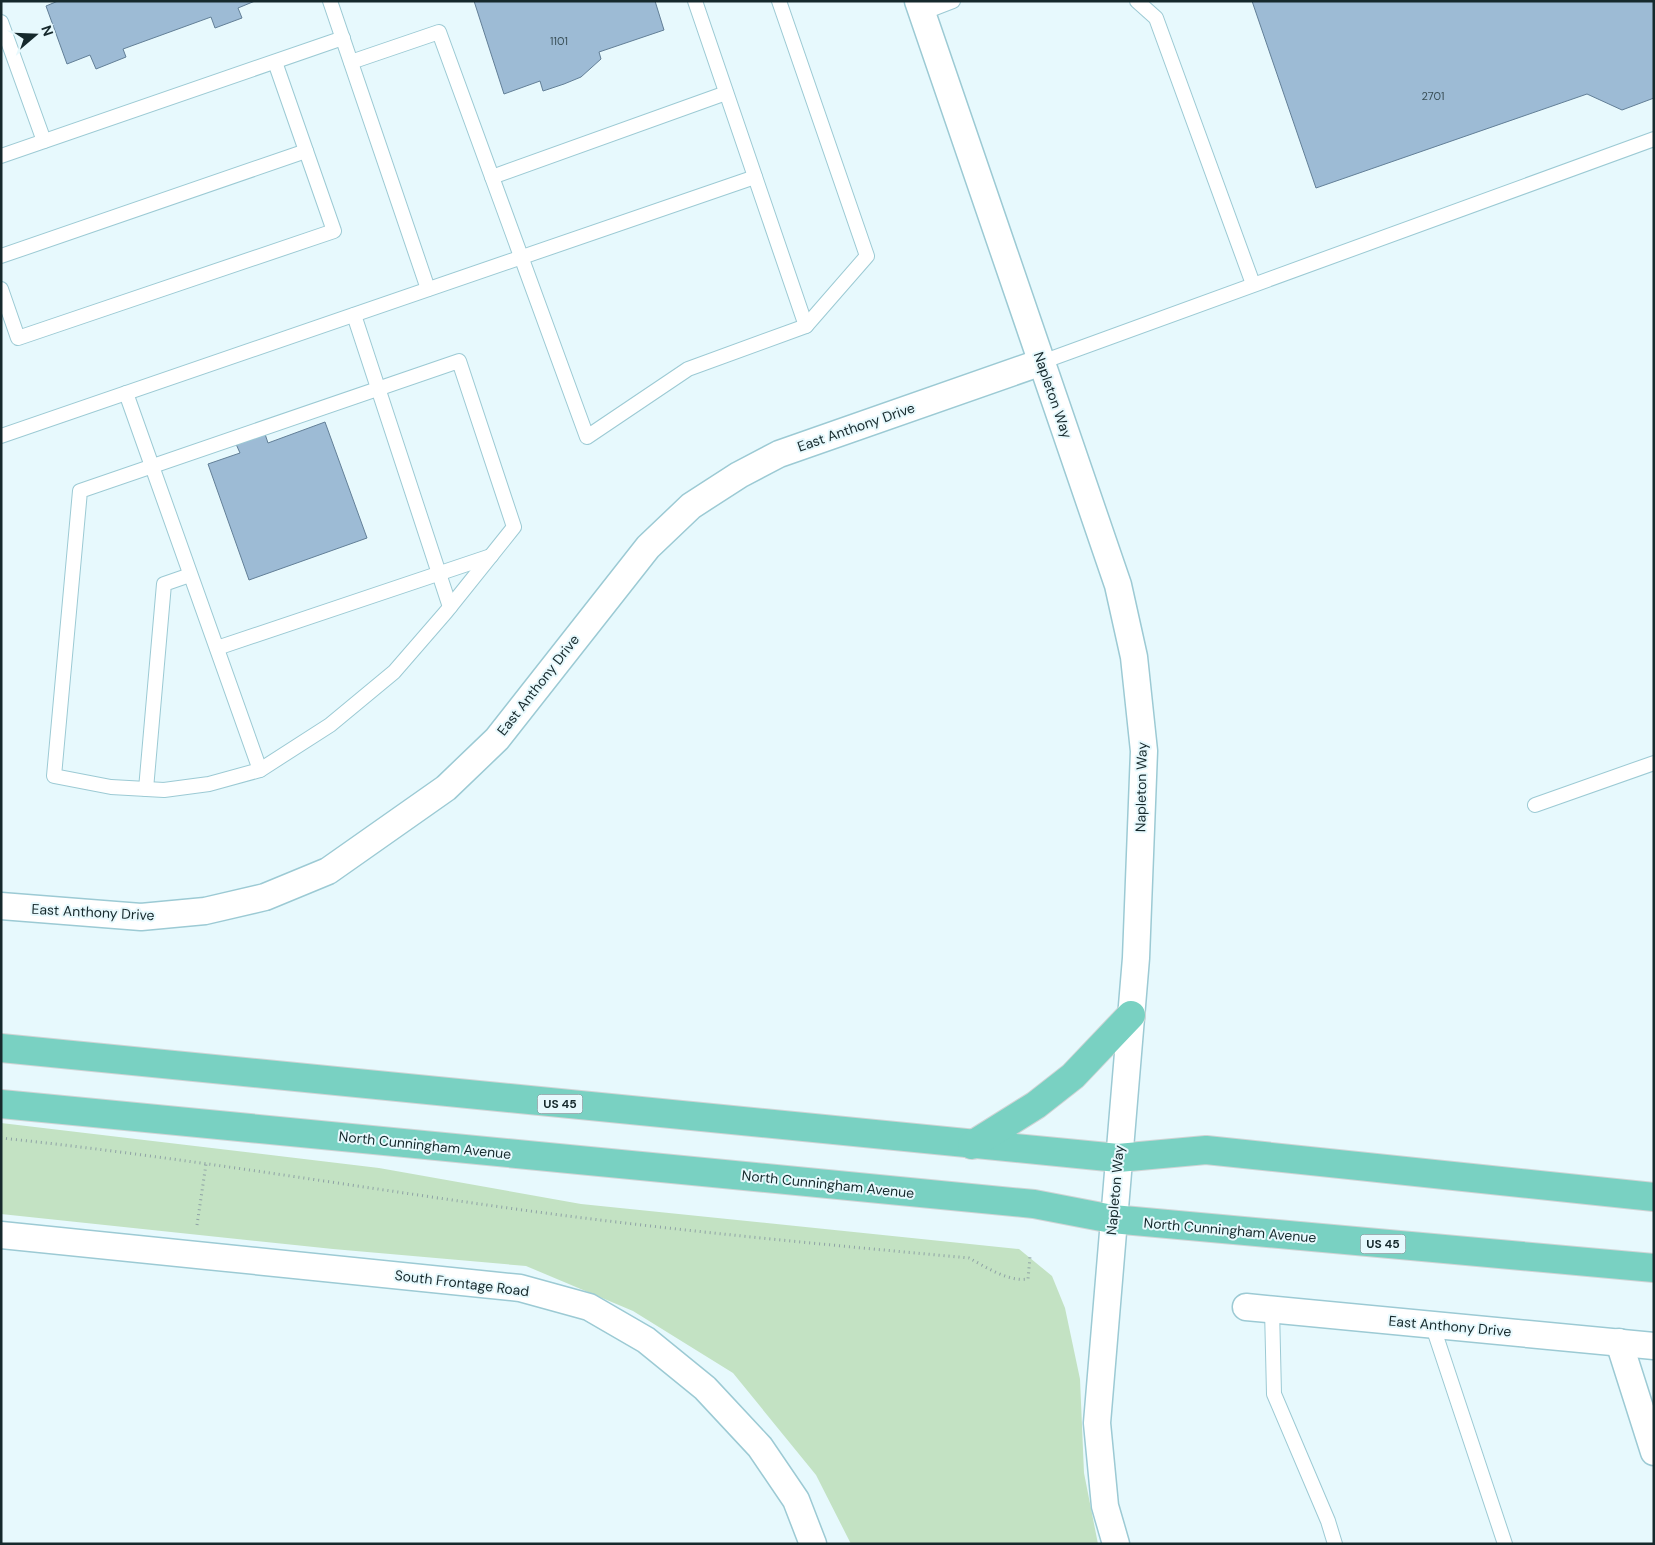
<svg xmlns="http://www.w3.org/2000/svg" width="1655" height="1545" viewBox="0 0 1655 1545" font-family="'DM Sans',sans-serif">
	<rect width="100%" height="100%" fill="#e7f9fd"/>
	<path fill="#c3e2c3" d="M1,1123l378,45 202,36 438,45 33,27 13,32 15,71 4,94 14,71h-247l-35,-69 -83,-102 -100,-62 -107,-45 -193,-17 -332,-35z"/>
	<g fill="#9dbbd5" stroke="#627f97">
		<path d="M58,1h197l-17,7 4,10 -27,10 -4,-11 -88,32 3,8 -30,12 -6,-14 -23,9 -21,-58z"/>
		<path d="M474,1h181l9,29 -65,22 2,7 -20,18 -17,7 -21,7 -3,-10 -36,13z"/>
		<path d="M1252,1h402v97l-32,12 -35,-16 -271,94z"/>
		<path d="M325,422l42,116 -118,42 -41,-116 32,-11 -4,-9 29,-10 3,9z"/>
	</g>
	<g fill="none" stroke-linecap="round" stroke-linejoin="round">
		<g stroke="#9ccad4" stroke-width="16">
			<g id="service">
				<path d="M330,1l98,288"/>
				<path d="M695,1l111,325"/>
				<path d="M1137,1l19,17 97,266"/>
				<path d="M922,13l31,-12"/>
				<path d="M1,22l43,119"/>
				<path d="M351,62l88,-30 148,405 101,-68 118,-43 61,-70 -88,-255"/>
				<path d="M1,156l342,-118"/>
				<path d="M492,177l234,-84"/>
				<path d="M1,256l305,-105"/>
				<path d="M1,289l17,49 316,-107 -59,-169"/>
				<path d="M354,315l96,292"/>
				<path d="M459,361l55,166 -68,85 -52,60 -64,53 -70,45 -51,14 -45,6 -53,-3 -57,-11 26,-285z"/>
				<path d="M1042,362l612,-223"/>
				<path d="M126,393l134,377"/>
				<path d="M1,436l754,-259"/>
				<path d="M217,648l274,-92"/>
				<path d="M146,789l18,-205 26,-9"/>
				<path d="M1535,805l119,-42"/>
				<path d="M1272,1309l2,85 54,127 7,23"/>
				<path d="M1432,1324l73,220"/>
			</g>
		</g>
		<g stroke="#9ccad4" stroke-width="29">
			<g id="minor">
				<path d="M918,1l200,584 16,72 10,94 -8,207 -39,465 8,83 11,38"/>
				<path d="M1,906l140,11 64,-6 60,-14 63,-26 118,-83 51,-49 151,-192 43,-41 48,-31 40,-21 263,-92"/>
				<path d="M1,1235l519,53 69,19 57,33 59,48 55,59 36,53 17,44"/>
				<path d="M1246,1307l408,39"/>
				<path d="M1619,1342l35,110"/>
			</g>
		</g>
		<g stroke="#d0d4d5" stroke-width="30">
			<g id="primary">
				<path d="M1,1048l1117,110 88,-8 448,47"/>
				<path d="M1,1104l1033,100 78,15 542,49"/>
				<path d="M972,1145l64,-40 37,-29 58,-61"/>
			</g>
		</g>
		<g stroke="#8fa2a5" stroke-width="3" stroke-dasharray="1 4" stroke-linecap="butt">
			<path d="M1,1138c163,17 324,44 486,67 160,23 321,38 482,53 17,9 39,24 59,21l2,-22"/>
			<path d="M197,1225l9,-61"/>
		</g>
		<use href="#service" stroke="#fff" stroke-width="14"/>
		<use href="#minor" stroke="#fff" stroke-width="26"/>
		<use href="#primary" stroke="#79d1c2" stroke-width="28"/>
	</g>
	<g text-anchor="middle" stroke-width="4" stroke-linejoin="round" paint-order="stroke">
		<g font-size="11" fill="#384e56">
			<text x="559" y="45">1101</text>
			<text x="1433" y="100">2701</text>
		</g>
		<g fill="#e7f9fd" stroke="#55676b" stroke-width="1">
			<rect x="537.5" y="1094.5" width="45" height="19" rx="4"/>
			<rect x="1360.5" y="1234.5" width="45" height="19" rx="4"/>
		</g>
		<g font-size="12" font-weight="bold" fill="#16292c">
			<text x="560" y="1108">US 45</text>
			<text x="1383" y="1248">US 45</text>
		</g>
		<g font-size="14" fill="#16292c" stroke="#e7f9fd">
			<text transform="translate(1053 395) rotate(71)" y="5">Napleton Way</text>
			<text transform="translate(856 427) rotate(-19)" y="5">East Anthony Drive</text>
			<text transform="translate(538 685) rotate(-52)" y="5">East Anthony Drive</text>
			<text transform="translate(1141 787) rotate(-89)" y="5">Napleton Way</text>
			<text transform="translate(93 912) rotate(3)" y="5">East Anthony Drive</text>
			<text transform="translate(425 1145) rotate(6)" y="5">North Cunningham Avenue</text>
			<text transform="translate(828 1184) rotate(6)" y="5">North Cunningham Avenue</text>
			<text transform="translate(1115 1190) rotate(-85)" y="5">Napleton Way</text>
			<text transform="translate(1230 1230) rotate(5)" y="5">North Cunningham Avenue</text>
			<text transform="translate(462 1283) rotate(7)" y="5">South Frontage Road</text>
			<text transform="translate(1450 1326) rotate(5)" y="5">East Anthony Drive</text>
		</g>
	</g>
	<rect width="1655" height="1545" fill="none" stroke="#16292c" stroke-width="5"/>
	<g transform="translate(35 35) rotate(71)" stroke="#e7f9fd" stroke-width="4" paint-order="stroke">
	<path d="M0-4L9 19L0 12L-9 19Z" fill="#16292c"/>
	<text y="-8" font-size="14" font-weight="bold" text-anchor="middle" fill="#16292c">N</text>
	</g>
</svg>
